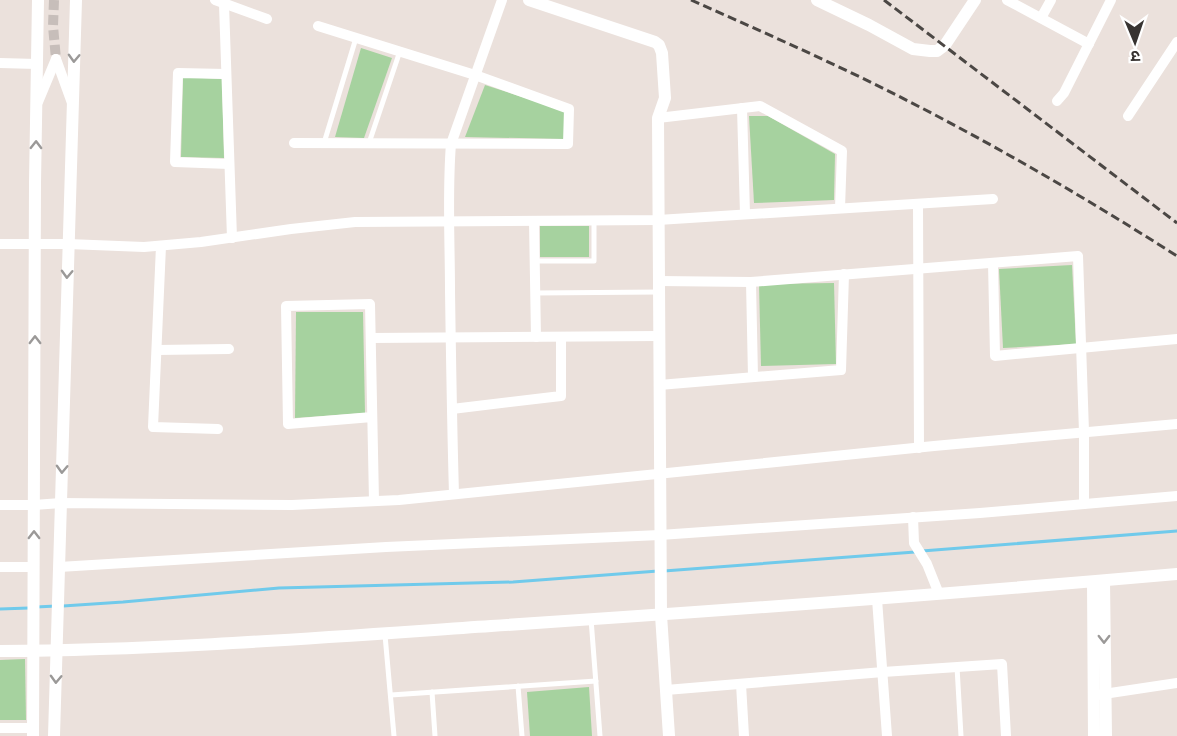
<svg xmlns="http://www.w3.org/2000/svg" width="1177" height="736" viewBox="0 0 1177 736" font-family="Karla,'Noto Sans Devanagari',sans-serif">
	<rect width="100%" height="100%" fill="#ebe1dc"/>
	<g fill="#a6d29f">
		<path d="M361,48l31,10 -28,80 -29,-1z"/>
		<path d="M183,77l39,2 2,79 -43,-1z"/>
		<path d="M485,85l81,26 -2,28 -99,-2z"/>
		<path d="M749,116h19l67,38 -1,46 -80,3z"/>
		<rect x="540" y="226" width="49" height="31"/>
		<path d="M1072,265l4,79 -73,4 -4,-79z"/>
		<path d="M834,283l2,81 -75,2 -2,-82z"/>
		<path d="M296,312h67l2,101 -70,5z"/>
		<path d="M25,659l1,61h-26v-60z"/>
		<path d="M589,687l3,49h-62l-3,-44z"/>
	</g>
	<g fill="none" stroke-linecap="round" stroke-linejoin="round">
		<g stroke="#70caeb" stroke-width="3">
			<path d="M922,551l255,-20"/>
			<path d="M664,571l251,-19"/>
			<path d="M63,606l60,-4 156,-14 234,-6 145,-11"/>
			<path d="M36,607l20,-1"/>
			<path d="M0,609l29,-1"/>
		</g>
		<path stroke="#c7beba" stroke-width="10" stroke-dasharray="10 5" stroke-linecap="butt" d="M54,0l-1,26 3,33"/>
		<g stroke="#fff" stroke-width="5">
			<path d="M324,143l32,-105"/>
			<path d="M369,143l31,-92"/>
			<path d="M535,261h59v-40"/>
			<path d="M536,293l123,-1"/>
			<path d="M591,619l9,117"/>
			<path d="M385,635l9,101"/>
			<path d="M957,667l4,69"/>
			<path d="M518,686l4,50"/>
			<path d="M432,692l3,44"/>
			<path d="M391,695l205,-14"/>
		</g>
		<g stroke="#fff" stroke-width="10">
			<path d="M215,0l52,19"/>
			<path d="M1007,0l82,44"/>
			<path d="M224,4l8,234"/>
			<path d="M1041,18l10,-18"/>
			<path d="M56,59l16,44"/>
			<path d="M0,63l37,1"/>
			<path d="M226,74l-48,-1 -3,89 54,2"/>
			<path d="M1057,101l7,-8 47,-93"/>
			<path d="M38,102l18,-43"/>
			<path d="M742,108l3,106"/>
			<path d="M1128,116l49,-74"/>
			<path d="M658,118l102,-12 82,45 -2,57"/>
			<path d="M294,143l274,1 1,-35 -94,-34 -157,-49"/>
			<path d="M918,204l1,244"/>
			<path d="M534,221l2,116"/>
			<path d="M0,244h68l76,3 57,-5 90,-13 64,-7 303,-2 335,-21"/>
			<path d="M161,246l-8,181 65,2"/>
			<path d="M993,263l2,93 182,-17"/>
			<path d="M659,281l92,1 327,-26 6,176v72"/>
			<path d="M751,282l2,95"/>
			<path d="M371,338l288,-2"/>
			<path d="M157,350l72,-1"/>
			<path d="M659,385l182,-15 3,-96"/>
			<path d="M452,409l109,-13v-59"/>
			<path d="M372,417l-84,7 -2,-118 84,-2 4,197"/>
			<path d="M454,494c-2,-67 -3,-135 -4,-203 0,-49 -3,-98 1,-147l51,-144"/>
			<path d="M0,505h34l27,-2 231,2 107,-5 535,-54 243,-22"/>
			<path d="M913,517l1,26 13,21 12,30"/>
			<path d="M0,567h34"/>
			<path d="M59,567l327,-20 274,-12 320,-22 197,-17"/>
			<path d="M877,599l10,137"/>
			<path d="M741,684l3,52"/>
			<path d="M666,690l217,-18 119,-8 4,72"/>
			<path d="M1097,695l80,-12"/>
			<path d="M0,728h33"/>
		</g>
		<g stroke="#fff" stroke-width="12">
			<path d="M529,0l126,42 4,3 3,8 3,45 -7,20 3,497 8,121"/>
			<path d="M817,0l52,25 44,24 17,2h7l8,-6 30,-45"/>
			<path d="M1104,581l2,155"/>
			<path d="M1093,582l1,154"/>
			<path d="M0,651c164,-1 328,-14 491,-25 229,-15 458,-32 686,-52"/>
			<path d="M33,736l2,-553 3,-183"/>
			<path d="M54,736l22,-736"/>
		</g>
		<g stroke="#4b4744" stroke-width="3" stroke-dasharray="9 4.5" stroke-linecap="butt">
			<path d="M691,0c56,25 113,50 169,77 109,53 215,114 317,179"/>
			<path d="M884,0l293,223"/>
		</g>
	</g>
	<defs><path id="oneway-chevron" d="M-2-3.5L2.5 0L-2 3.5" fill="none" stroke-width="1.6" stroke-linecap="round" stroke-linejoin="round" transform="scale(1.5)"/></defs>
	<g stroke="#9b9998">
		<use href="#oneway-chevron" transform="translate(74 58) rotate(92)"/>
		<use href="#oneway-chevron" transform="translate(36 145) rotate(-89)"/>
		<use href="#oneway-chevron" transform="translate(67 274) rotate(92)"/>
		<use href="#oneway-chevron" transform="translate(35 340) rotate(-90)"/>
		<use href="#oneway-chevron" transform="translate(62 469) rotate(92)"/>
		<use href="#oneway-chevron" transform="translate(34 535) rotate(-90)"/>
		<use href="#oneway-chevron" transform="translate(1104 639) rotate(90)"/>
		<use href="#oneway-chevron" transform="translate(56 679) rotate(92)"/>
	</g>
	<g transform="translate(1135 42) rotate(178)" stroke="#ffffff" stroke-width="4.5" paint-order="stroke">
	<path d="M0-4.5L10 22L0 15L-10 22Z" fill="#373331"/>
	<text y="-9" font-size="16" font-weight="bold" text-anchor="middle" fill="#373331">उ</text>
	</g>
</svg>
